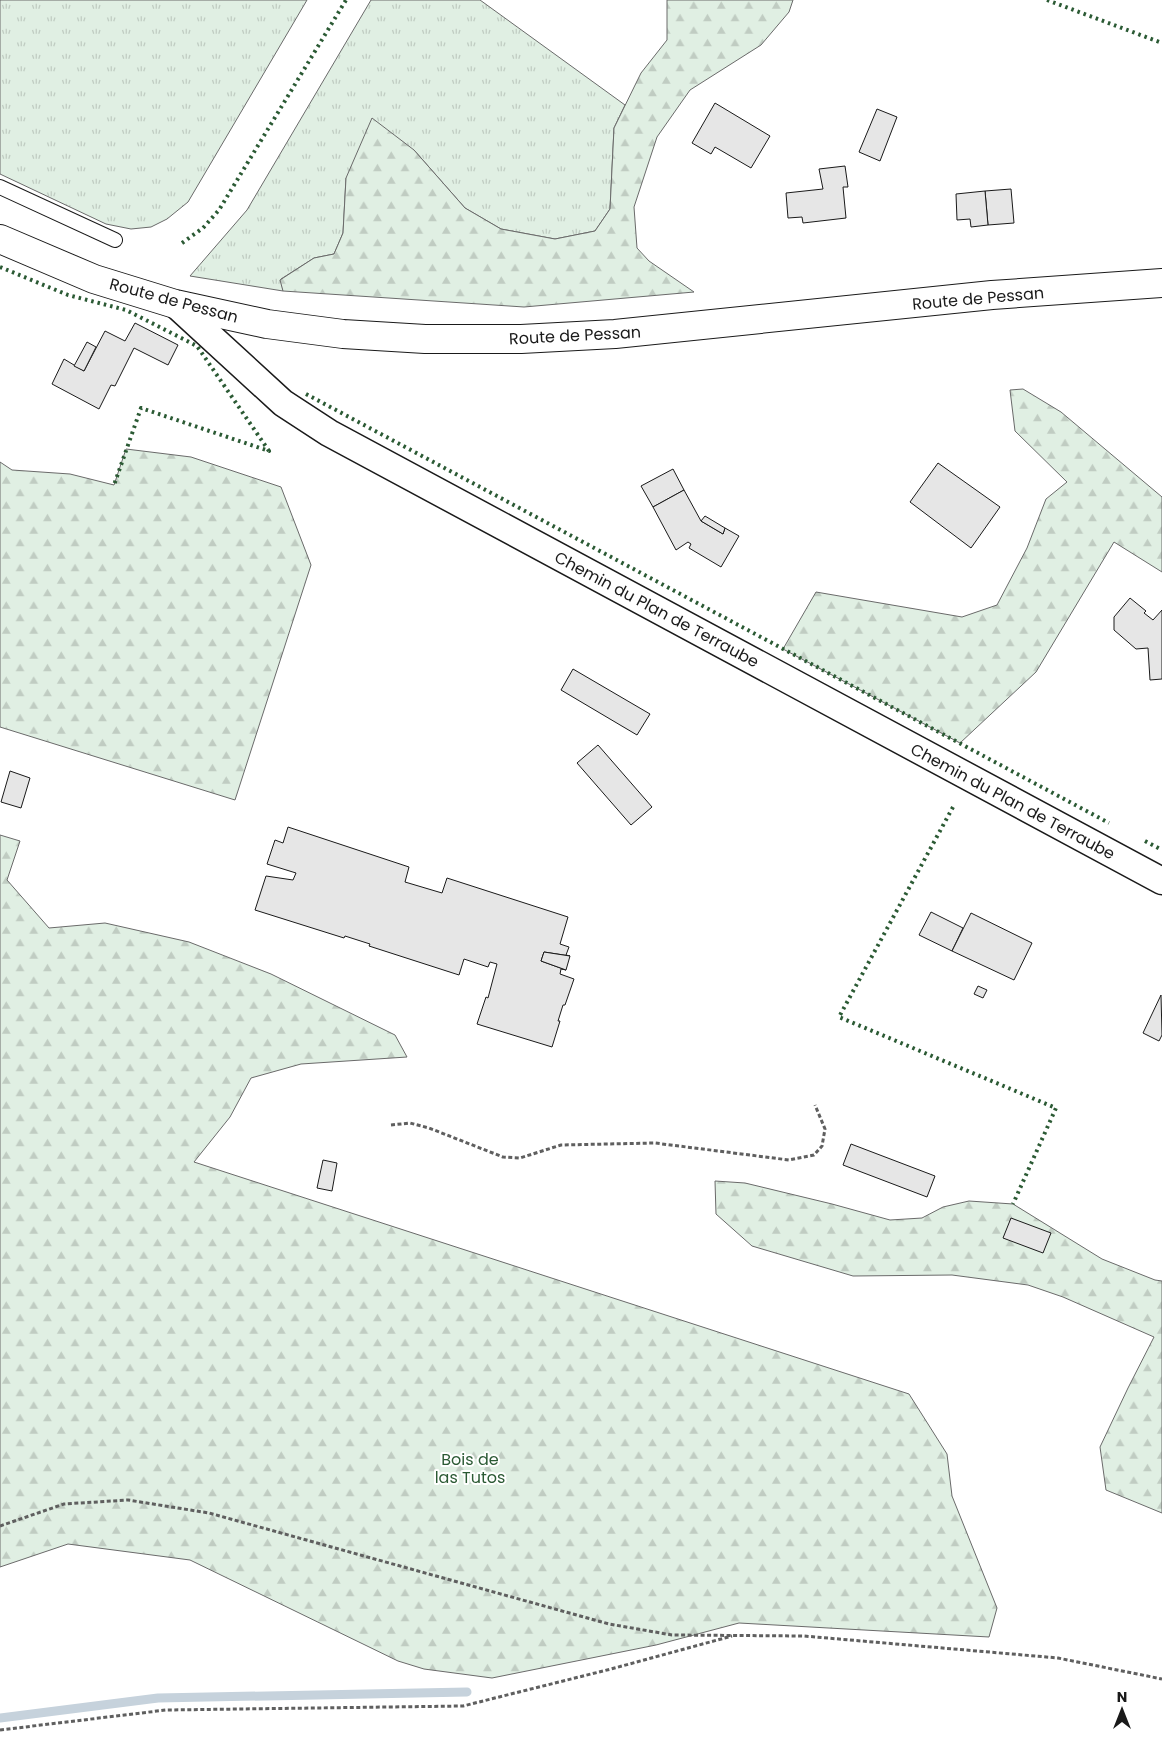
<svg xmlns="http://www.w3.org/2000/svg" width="1162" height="1750" viewBox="0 0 1162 1750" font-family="Poppins,sans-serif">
	<defs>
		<pattern id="grass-tufts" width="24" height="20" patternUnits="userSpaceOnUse" patternTransform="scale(1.25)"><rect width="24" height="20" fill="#e0efe3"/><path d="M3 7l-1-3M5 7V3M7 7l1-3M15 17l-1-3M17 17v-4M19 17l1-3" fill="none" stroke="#c0ccc2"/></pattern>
		<pattern id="forest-firs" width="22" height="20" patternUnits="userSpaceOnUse" patternTransform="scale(1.25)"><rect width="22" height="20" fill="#e0efe3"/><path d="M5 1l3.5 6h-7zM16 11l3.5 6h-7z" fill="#c0ccc2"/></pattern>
	</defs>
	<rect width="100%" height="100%" fill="#fff"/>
	<g fill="url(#grass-tufts)" stroke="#6a6a6a">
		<path d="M0,0h307l-119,202 -21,17 -16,8 -20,2 -25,-5 -106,-50z"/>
		<path d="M371,0h109l145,105 -11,23 -4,81 -15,22 -40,8 -54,-10 -36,-21 -51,-58 -68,28 -3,55 -9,21 -20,4 -33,21 2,12 -93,-15 57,-66z"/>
	</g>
	<g fill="url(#forest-firs)" stroke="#6a6a6a">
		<path d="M667,0h126l-4,12 -28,33 -71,45 -33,47 -23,70 3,41 12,13 45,31 -170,15 -241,-16 -3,-11 34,-22 20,-4 9,-21 3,-55 26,-60 42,32 51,58 36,21 54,10 40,-8 15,-22 4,-81 27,-55 26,-33z"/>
		<path d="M1023,389l38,23 101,85v75l-48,-30 -78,130 -76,71 -177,-94 33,-57 146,25 35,-12 30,-57 19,-49 21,-17 -52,-51 -5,-41z"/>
		<path d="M126,449l65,8 90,30 30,78 -76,235 -235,-73v-265l12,8 58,4 44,11z"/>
		<path d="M0,835l20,6 -13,39 42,48 56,-5 84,19 82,32 124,61 12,22 -106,7 -50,14 -21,39 -36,45 715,232 38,60 5,42 45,112 -8,29 -250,-14 -83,22 -164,33 -68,-9 -26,-8 -208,-101 -122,-16 -68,23z"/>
		<path d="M715,1181l30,2 87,21 58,16 32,-2 21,-11 26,-6 44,3 89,55 53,21 7,1v232l-56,-23 -6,-43 28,-59 26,-51 -91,-40 -35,-12 -76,-10 -99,1 -101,-30 -36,-32z"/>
	</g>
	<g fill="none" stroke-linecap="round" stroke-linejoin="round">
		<path stroke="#c6d2dc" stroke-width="9" d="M0,1718l158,-20 309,-6"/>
	</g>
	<g fill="#e6e6e6" stroke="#1a1a1a">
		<path d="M715,103l55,33 -19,32 -36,-21 -4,7 -19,-11z"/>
		<path d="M877,109l20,8 -17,44 -21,-9z"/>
		<path d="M845,166l3,21h-5l3,31 -43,5 -1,-6 -14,1 -2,-25 37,-4 -4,-20z"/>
		<path d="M1011,189l3,34 -26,2 -3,-34z"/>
		<path d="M985,191l3,34 -17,2 -1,-8 -13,1 -1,-26z"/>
		<path d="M135,323l43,22 -10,20 -34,-17 -19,38 -4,-1 -12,24 -47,-25 12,-25 20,12 21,-40 20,10z"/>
		<path d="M87,342l9,5 -12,24 -10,-5z"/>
		<path d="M938,463l62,44 -29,41 -61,-46z"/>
		<path d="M673,469l11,21 -31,17 -12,-21z"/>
		<path d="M684,490l17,31 22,13 2,-6 14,8 -18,31 -32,-19 2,-4 -3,-2 -12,8 -23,-43z"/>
		<path d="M705,516l20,12 -2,6 -22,-13z"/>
		<path d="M1130,598l16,13 -2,2 9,7 9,-10v69l-12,1 -2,-32 -12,1 -22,-19v-13z"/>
		<path d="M573,669l77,45 -13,21 -76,-45z"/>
		<path d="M598,745l54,62 -21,18 -54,-62z"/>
		<path d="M10,771l20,7 -9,30 -20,-6z"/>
		<path d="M288,827l121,40 -4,15 37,11 5,-15 121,39 -8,27 9,3 -3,8 4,1 -26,-4 -3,9 25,9 -5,-1 -1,5 14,5 -9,26h-2l-5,16h2l-8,26 -75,-23 9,-27 2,1 9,-34 -7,-2 -2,5 -24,-8 -5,16 -90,-29 1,-2 -25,-8 -1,2 -89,-28 11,-34 27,4 3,-7 -29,-9 8,-24 8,3z"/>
		<path d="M931,912l32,16 -11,23 -33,-16z"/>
		<path d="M971,913l61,30 -18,37 -62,-29z"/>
		<path d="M544,952l26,4 -4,14 -25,-9z"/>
		<path d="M978,986l9,4 -4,8 -9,-4z"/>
		<path d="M1161,995l1,40 -3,6 -16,-8z"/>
		<path d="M851,1144l84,32 -8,21 -84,-32z"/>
		<path d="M323,1160l14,3 -5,28 -15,-3z"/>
		<path d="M1011,1218l40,15 -8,20 -40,-15z"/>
	</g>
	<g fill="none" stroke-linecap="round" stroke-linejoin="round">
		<g stroke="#1a1a1a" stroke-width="16">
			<path id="lane" d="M0,187l115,53"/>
		</g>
		<g stroke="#1a1a1a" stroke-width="29">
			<path id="street" d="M175,304l108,99 46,30 833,448"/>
		</g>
		<g stroke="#1a1a1a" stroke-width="30">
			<path id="secondary" d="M0,239l94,40 81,25 92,20 76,10 82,5h96l94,-5 377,-39 170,-12"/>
		</g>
		<g stroke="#5f5f5f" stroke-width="3" stroke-dasharray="4 2.5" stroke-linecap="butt">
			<path d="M391,1125l19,-2 19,5 74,29 17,1 41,-13 94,-2 134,17 25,-5 8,-9 3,-17 -10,-24"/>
			<path d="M0,1526l64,-22 64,-4 81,13 400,111 63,11 132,1 254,22 104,21"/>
			<path d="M0,1730l166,-20 297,-4 148,-37 121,-33"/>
		</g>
		<use href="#lane" stroke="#fff" stroke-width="14"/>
		<use href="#street" stroke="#fff" stroke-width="26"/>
		<use href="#secondary" stroke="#fff" stroke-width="28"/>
		<g stroke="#2b5a34" stroke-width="4" stroke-dasharray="2.5 4" stroke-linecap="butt">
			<path d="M1047,0l115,43"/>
			<path d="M182,243l21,-15 16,-18 127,-210"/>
			<path d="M0,267l68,28 58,15 71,36 72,105 -128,-43 -27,77"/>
			<path d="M306,394l803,429"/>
			<path d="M953,807l-114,210 217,91 -43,96"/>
			<path d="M1145,841l17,9"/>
		</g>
	</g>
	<g text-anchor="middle" stroke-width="4" stroke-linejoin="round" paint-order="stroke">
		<g font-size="16" fill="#1a1a1a" stroke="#fff">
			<text transform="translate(978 298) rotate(-5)" y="6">Route de Pessan</text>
			<text transform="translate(174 300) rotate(15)" y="6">Route de Pessan</text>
			<text transform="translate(575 335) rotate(-3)" y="6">Route de Pessan</text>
			<text transform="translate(657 609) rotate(28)" y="6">Chemin du Plan de Terraube</text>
			<text transform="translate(1013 801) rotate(28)" y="6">Chemin du Plan de Terraube</text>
		</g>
		<g font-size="16" fill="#2b5a34" stroke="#fff">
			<text x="470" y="1465">Bois de<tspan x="470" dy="18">las Tutos</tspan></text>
		</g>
	</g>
	<g transform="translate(1122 1710)" stroke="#ffffff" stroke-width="4" paint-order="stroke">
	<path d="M0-4L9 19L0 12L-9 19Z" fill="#1a1a1a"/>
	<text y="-8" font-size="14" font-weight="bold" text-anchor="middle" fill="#1a1a1a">N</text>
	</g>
</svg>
